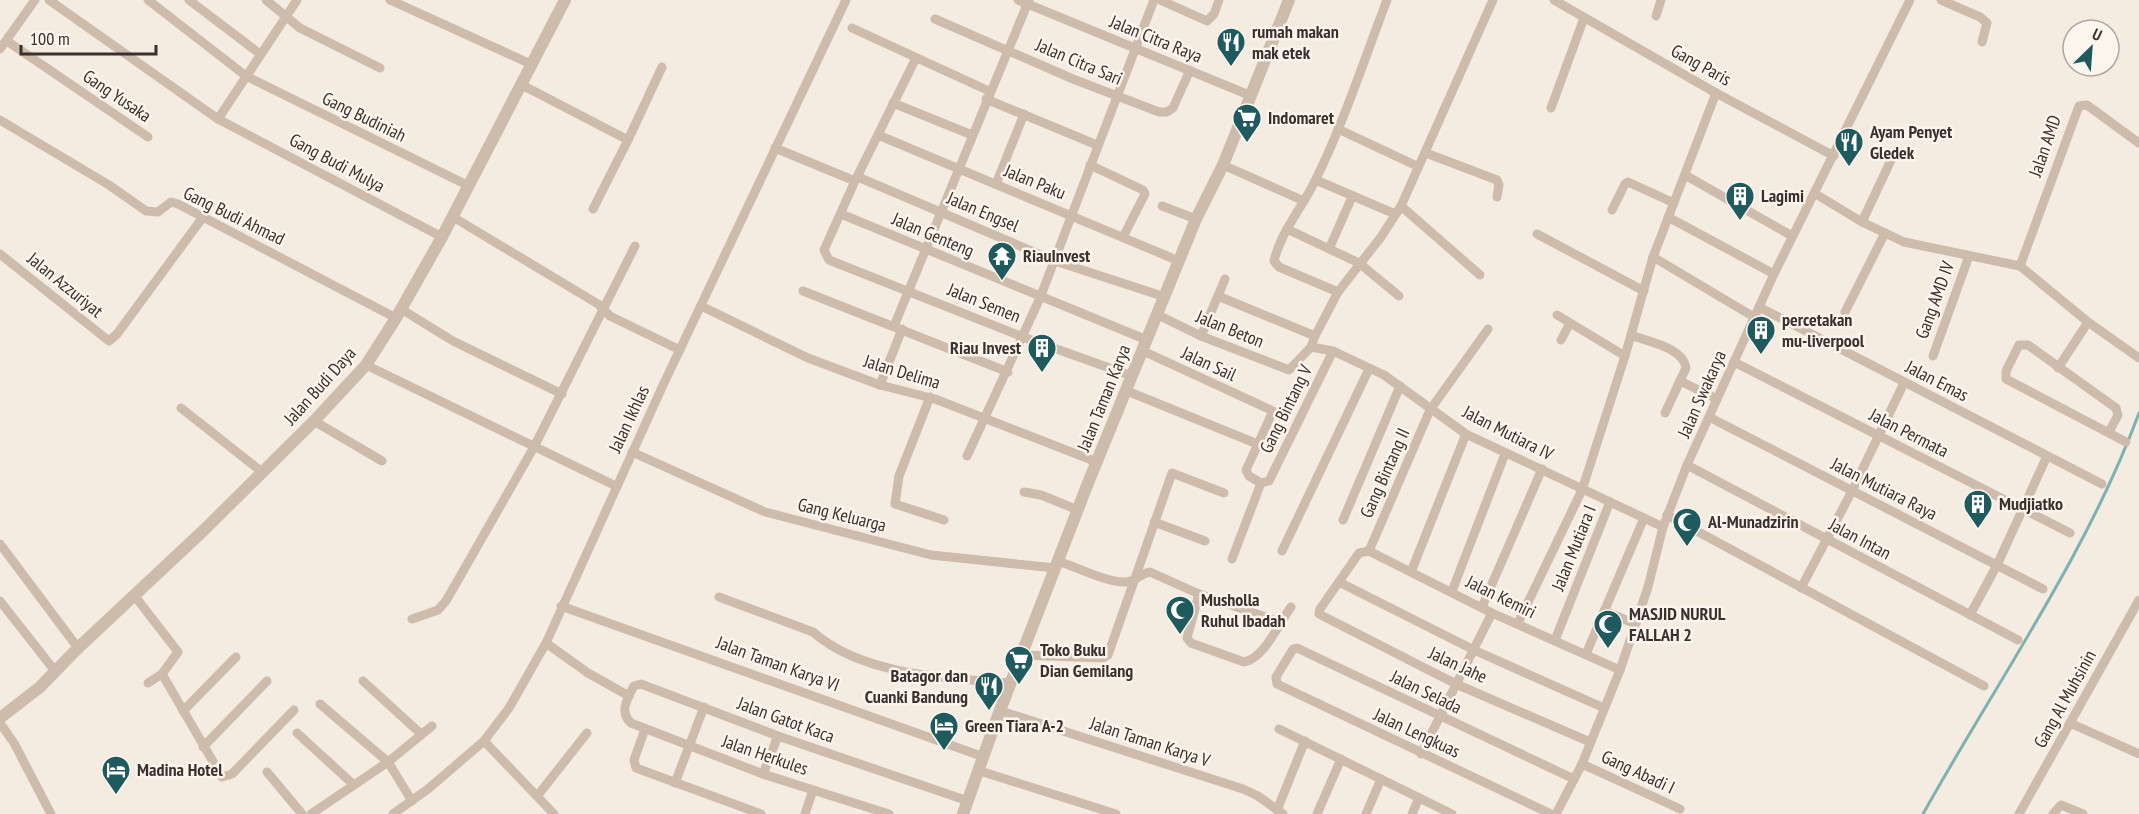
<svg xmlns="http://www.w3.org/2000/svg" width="2139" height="814" viewBox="0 0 2139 814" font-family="'PT Sans Narrow',sans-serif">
	<rect width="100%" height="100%" fill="#f4ebe1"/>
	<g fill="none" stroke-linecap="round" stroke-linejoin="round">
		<path stroke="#7fb0b2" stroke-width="3" d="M1923,814c73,-131 164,-260 216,-401"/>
		<g stroke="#cdbbac" stroke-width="9">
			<path d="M49,0l169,119 224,118"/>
			<path d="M148,0l98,76 223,110"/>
			<path d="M189,0l71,54"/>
			<path d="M266,0l34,28 80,40"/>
			<path d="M390,0l143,65"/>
			<path d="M1018,0l231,95"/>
			<path d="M1160,0l47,21 7,-7 5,-14"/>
			<path d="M1387,0c-23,60 -43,122 -71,179 -13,28 -35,52 -42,82l5,6 59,25 43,-55 20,-31 92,-206"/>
			<path d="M1554,0l162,93 118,63"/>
			<path d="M1941,0l39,17 7,6 -5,19"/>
			<path d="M1656,16l5,-16"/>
			<path d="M935,19l138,60 86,33h8l6,-4 17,-38"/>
			<path d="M852,28l137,63"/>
			<path d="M7,41l141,96"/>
			<path d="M0,49l35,-49"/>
			<path d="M522,85l106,55 -35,69"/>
			<path d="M986,99l111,46"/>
			<path d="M893,103l79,32"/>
			<path d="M1551,108l33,-90"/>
			<path d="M218,119l79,-119"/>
			<path d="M0,120l109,65 37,26 12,1 13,-10 7,2 218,114"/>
			<path d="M1338,129l79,37"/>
			<path d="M878,135l301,126"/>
			<path d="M628,140l34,-73"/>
			<path d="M775,148l80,33 61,-123"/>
			<path d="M1426,153l71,27 2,5 -2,12"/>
			<path d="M1090,165l53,25 2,4 -22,43"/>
			<path d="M1223,165l81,36"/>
			<path d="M1685,175l107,61"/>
			<path d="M858,177l197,84 110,36"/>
			<path d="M1316,180l79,34"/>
			<path d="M855,181l-31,69 5,10 194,77 109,39"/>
			<path d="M996,184l28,-70"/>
			<path d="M1814,193l48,29 42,20 116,24 68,56 51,36"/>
			<path d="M1162,206l34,13"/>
			<path d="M1401,206l79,69"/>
			<path d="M1612,210l13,-26 3,-2 46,21"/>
			<path d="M841,214l306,126"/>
			<path d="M453,217l145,87 12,12 70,34"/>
			<path d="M1668,217l106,57"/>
			<path d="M1862,222l30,-64"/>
			<path d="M1287,229l72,34 40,33"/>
			<path d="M1537,234l107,57"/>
			<path d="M1329,249l23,-52"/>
			<path d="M0,254l109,87 8,-7 86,-117"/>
			<path d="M1653,257l101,60"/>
			<path d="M2020,266l59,-160 8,-1 52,38"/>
			<path d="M803,291l205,81"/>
			<path d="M701,306l107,52 72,27 55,14 162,63"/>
			<path d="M1759,307l343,177"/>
			<path d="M401,309l52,32 109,53"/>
			<path d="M1845,312l40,-79"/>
			<path d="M1158,315l43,21 88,34 22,-23 4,-11 -97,-40"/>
			<path d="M1557,315l68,41"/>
			<path d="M894,326l135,-326"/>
			<path d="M1631,335c17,7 52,12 55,33l-21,45"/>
			<path d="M1201,336l24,-57"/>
			<path d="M1315,336l23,-44"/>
			<path d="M1561,340l9,-17"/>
			<path d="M1311,347l22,4 51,24 82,59 197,93"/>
			<path d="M1143,351l130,60 -27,59 3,6 12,7 8,-2 64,-130"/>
			<path d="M1933,356l36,-100"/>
			<path d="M1734,362l336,171"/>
			<path d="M366,365l250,121"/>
			<path d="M2058,368l30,-46"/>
			<path d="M1680,381l37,18"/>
			<path d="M880,385l22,-56"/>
			<path d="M1127,391l128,52 3,4"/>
			<path d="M930,397l-31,79 -4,28 49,16"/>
			<path d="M181,408l81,64"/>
			<path d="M1711,418l332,171"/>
			<path d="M314,421l68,40"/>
			<path d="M2109,432l9,-17 -2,-7 -88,-63h-9l-13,26v8l120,63"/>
			<path d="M632,452l133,60 166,43 124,13"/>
			<path d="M967,456l73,-158 114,-298"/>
			<path d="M1687,465l331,175"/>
			<path d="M1024,492l17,3 37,15"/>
			<path d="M1667,515l317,171"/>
			<path d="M1343,520l57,-134"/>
			<path d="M1154,522l51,19"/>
			<path d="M0,544l78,104"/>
			<path d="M1282,551l87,-182"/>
			<path d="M1369,551l-10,2 -39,56 -1,5 137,70 134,58"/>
			<path d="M1369,551l123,62 128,57"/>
			<path d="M1369,551l61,-141 58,-81"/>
			<path d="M1232,559l29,-76"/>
			<path d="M1058,561c18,6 50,22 67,21 10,0 16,-9 25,-10l49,22 81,28"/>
			<path d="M1411,572l55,-138"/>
			<path d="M1339,582l135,68 130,58"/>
			<path d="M1801,588l51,-97 52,-108"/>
			<path d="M1452,591l53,-137"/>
			<path d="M1199,594l-12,44 4,5 53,19c20,-3 35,-39 47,-55"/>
			<path d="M134,595l44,57 -16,22 -14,9"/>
			<path d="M719,597l94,35c50,44 135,46 197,51"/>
			<path d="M0,601l55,70"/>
			<path d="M561,606l423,151"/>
			<path d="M1482,607l60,-138"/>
			<path d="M1604,611l32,13"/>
			<path d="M1970,615l27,-50 50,-109"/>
			<path d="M412,619l26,-9 8,-9 88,-154 101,-201"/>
			<path d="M1518,623l64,-133 43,-134 28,-99 63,-164"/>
			<path d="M1555,640l55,-138"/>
			<path d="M546,643l42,30 41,23"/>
			<path d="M1586,654l58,-136"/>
			<path d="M1022,655l81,3 5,-3 64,-182 52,20"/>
			<path d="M162,674l60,103 10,-3 62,-64"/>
			<path d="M363,681l58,53"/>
			<path d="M320,704l68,58 24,39"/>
			<path d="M183,711l53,-54"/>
			<path d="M1001,711l242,78 15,7 25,18"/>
			<path d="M0,723l14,20 37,71"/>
			<path d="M2070,723l69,31"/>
			<path d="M645,729l-11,31 2,8 125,46"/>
			<path d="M1279,729l173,85"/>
			<path d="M297,733l57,52"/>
			<path d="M484,741l70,73"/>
			<path d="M203,747l64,-66"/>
			<path d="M1421,754l71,-141"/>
			<path d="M1582,764l98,45"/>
			<path d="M980,771l136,43"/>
			<path d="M267,772l35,42"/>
			<path d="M763,774l15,-38"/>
			<path d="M675,783l29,-76"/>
			<path d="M538,795l49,-62"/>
			<path d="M1277,810l28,-69"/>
			<path d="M311,814l77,-52 44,-36"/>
			<path d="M393,814l35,-25 56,-48 25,-33 37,-65 118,-260 182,-383"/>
			<path d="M805,814l8,-24"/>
			<path d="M889,814l-126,-40 -132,-51c-12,-11 -4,-24 3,-37l7,-2 137,52 190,65"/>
			<path d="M1317,814l24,-55"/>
			<path d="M1366,814l15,-35"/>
			<path d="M1412,814l7,-16"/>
			<path d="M1551,814l-274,-130 -1,-7 17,-28 4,-1 277,131"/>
			<path d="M1556,814l26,-50 38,-94 28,-83 15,-60 24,-62 87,-191 136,-274"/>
			<path d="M2019,814l120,-214"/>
			<path d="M2053,814l8,-9 22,9"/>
		</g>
		<g stroke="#cdbbac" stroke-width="12">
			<path d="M0,718l40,-31 38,-39 126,-118 110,-109 52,-56 30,-47 46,-81 123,-237"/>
			<path d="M963,814l34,-96 91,-235 108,-264 27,-54 66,-165"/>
		</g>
	</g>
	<defs>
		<g id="restaurant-pin" transform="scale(1.5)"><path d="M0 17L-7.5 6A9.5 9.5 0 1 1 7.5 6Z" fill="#1f5a5e" stroke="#fbf5ee"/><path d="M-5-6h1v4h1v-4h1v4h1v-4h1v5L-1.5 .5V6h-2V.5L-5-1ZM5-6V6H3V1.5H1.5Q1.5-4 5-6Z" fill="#fff"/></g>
		<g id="supermarket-pin" transform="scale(1.5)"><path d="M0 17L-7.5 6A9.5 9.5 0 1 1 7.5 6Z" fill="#1f5a5e" stroke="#fbf5ee"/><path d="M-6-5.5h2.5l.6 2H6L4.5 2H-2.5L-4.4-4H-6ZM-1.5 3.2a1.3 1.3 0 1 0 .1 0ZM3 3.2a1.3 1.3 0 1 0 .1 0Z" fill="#fff"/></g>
		<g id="building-pin" transform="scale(1.5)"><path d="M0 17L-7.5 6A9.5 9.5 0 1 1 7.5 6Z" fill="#1f5a5e" stroke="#fbf5ee"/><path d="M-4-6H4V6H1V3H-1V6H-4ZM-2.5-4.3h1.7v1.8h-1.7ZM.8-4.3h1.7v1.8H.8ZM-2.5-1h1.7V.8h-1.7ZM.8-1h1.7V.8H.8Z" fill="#fff"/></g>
		<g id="temple-pin" transform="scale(1.5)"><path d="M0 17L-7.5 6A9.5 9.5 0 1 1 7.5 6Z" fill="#1f5a5e" stroke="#fbf5ee"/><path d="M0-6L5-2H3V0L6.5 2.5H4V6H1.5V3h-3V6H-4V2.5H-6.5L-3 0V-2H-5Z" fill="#fff"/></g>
		<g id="mosque-pin" transform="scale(1.5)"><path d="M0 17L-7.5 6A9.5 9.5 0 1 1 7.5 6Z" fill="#1f5a5e" stroke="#fbf5ee"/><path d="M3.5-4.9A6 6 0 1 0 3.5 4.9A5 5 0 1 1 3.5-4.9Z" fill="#fff"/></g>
		<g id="hotel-pin" transform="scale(1.5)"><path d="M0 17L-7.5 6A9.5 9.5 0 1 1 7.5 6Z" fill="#1f5a5e" stroke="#fbf5ee"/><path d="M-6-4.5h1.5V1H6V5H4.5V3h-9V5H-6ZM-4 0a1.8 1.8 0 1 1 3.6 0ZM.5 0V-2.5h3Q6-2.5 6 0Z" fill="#fff"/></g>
	</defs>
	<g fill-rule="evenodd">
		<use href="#restaurant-pin" x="1231" y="42"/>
		<use href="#supermarket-pin" x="1247" y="118"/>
		<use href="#restaurant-pin" x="1849" y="142"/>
		<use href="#building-pin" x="1740" y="196"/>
		<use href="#temple-pin" x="1002" y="256"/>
		<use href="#building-pin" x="1761" y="330"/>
		<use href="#building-pin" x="1042" y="348"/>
		<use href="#building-pin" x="1978" y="504"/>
		<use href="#mosque-pin" x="1687" y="522"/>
		<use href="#mosque-pin" x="1180" y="610"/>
		<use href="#mosque-pin" x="1608" y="624"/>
		<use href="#supermarket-pin" x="1019" y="660"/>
		<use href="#restaurant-pin" x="989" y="686"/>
		<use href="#hotel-pin" x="944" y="726"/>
		<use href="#hotel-pin" x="116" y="770"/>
	</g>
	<g text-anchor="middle" stroke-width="5" stroke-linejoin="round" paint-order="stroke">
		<g font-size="18" font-weight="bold" fill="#3b302b" stroke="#fbf5ee" text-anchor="start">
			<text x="1252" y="38">rumah makan<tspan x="1252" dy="21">mak etek</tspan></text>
			<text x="1268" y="124">Indomaret</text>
			<text x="1870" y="138">Ayam Penyet<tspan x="1870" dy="21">Gledek</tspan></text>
			<text x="1761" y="202">Lagimi</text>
			<text x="1023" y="262">RiauInvest</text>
			<text x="1782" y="326">percetakan<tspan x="1782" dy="21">mu-liverpool</tspan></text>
			<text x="1021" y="354" text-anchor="end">Riau Invest</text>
			<text x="1999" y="510">Mudjiatko</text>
			<text x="1708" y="528">Al-Munadzirin</text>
			<text x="1201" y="606">Musholla<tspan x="1201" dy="21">Ruhul Ibadah</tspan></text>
			<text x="1629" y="620">MASJID NURUL<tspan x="1629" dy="21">FALLAH 2</tspan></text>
			<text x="1040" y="656">Toko Buku<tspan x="1040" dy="21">Dian Gemilang</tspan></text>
			<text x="968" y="682" text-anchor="end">Batagor dan<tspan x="968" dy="21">Cuanki Bandung</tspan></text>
			<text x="965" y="732">Green Tiara A-2</text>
			<text x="137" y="776">Madina Hotel</text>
		</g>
		<g font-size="18" fill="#3b302b" stroke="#fbf5ee">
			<text transform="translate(1156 39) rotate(22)" y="6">Jalan Citra Raya</text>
			<text transform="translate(1079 62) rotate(23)" y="6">Jalan Citra Sari</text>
			<text transform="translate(1701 65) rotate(29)" y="6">Gang Paris</text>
			<text transform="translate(117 96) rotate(34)" y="6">Gang Yusaka</text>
			<text transform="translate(364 117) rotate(26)" y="6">Gang Budiniah</text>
			<text transform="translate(2045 146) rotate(-71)" y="6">Jalan AMD</text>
			<text transform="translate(337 163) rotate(28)" y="6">Gang Budi Mulya</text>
			<text transform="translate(1035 182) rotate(22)" y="6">Jalan Paku</text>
			<text transform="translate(983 212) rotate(23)" y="6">Jalan Engsel</text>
			<text transform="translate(234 216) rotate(26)" y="6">Gang Budi Ahmad</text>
			<text transform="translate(933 235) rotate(23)" y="6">Jalan Genteng</text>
			<text transform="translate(65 285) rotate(39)" y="6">Jalan Azzuriyat</text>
			<text transform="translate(1935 300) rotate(-70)" y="6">Gang AMD IV</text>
			<text transform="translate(984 303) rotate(22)" y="6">Jalan Semen</text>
			<text transform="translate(1230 329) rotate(22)" y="6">Jalan Beton</text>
			<text transform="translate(1209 364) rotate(25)" y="6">Jalan Sail</text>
			<text transform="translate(902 372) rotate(17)" y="6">Jalan Delima</text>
			<text transform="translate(1937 381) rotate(27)" y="6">Jalan Emas</text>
			<text transform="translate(320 386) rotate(-48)" y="6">Jalan Budi Daya</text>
			<text transform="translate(1702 394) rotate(-66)" y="6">Jalan Swakarya</text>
			<text transform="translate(1104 398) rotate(-68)" y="6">Jalan Taman Karya</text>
			<text transform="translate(1286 409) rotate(-64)" y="6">Gang Bintang V</text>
			<text transform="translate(629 419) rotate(-65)" y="6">Jalan Ikhlas</text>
			<text transform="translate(1508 433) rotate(27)" y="6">Jalan Mutiara IV</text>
			<text transform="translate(1909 433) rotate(27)" y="6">Jalan Permata</text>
			<text transform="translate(1385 473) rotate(-66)" y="6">Gang Bintang II</text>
			<text transform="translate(1884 489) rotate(27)" y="6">Jalan Mutiara Raya</text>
			<text transform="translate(842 515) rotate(14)" y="6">Gang Keluarga</text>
			<text transform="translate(1860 539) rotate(28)" y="6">Jalan Intan</text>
			<text transform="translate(1574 548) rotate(-68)" y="6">Jalan Mutiara I</text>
			<text transform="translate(1501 597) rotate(26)" y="6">Jalan Kemiri</text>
			<text transform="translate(778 664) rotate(20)" y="6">Jalan Taman Karya VI</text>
			<text transform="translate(1458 665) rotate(25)" y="6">Jalan Jahe</text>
			<text transform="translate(1426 692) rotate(26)" y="6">Jalan Selada</text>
			<text transform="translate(2065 699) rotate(-61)" y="6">Gang Al Muhsinin</text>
			<text transform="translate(786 720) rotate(20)" y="6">Jalan Gatot Kaca</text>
			<text transform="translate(1417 733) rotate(25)" y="6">Jalan Lengkuas</text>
			<text transform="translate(1150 742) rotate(18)" y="6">Jalan Taman Karya V</text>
			<text transform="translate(765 755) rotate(19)" y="6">Jalan Herkules</text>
			<text transform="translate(1638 772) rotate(25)" y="6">Gang Abadi I</text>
		</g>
	</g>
	<g transform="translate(2091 48) rotate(25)"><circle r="28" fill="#fbf5ee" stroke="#aea6a0" stroke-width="1.5"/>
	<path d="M0-4.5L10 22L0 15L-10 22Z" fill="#1f5a5e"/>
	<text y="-9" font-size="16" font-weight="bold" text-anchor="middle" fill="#3b302b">U</text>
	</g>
	<path d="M21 45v9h135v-9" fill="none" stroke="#3b302b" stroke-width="3"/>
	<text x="30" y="45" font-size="18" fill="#3b302b" stroke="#fbf5ee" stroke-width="4.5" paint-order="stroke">100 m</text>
</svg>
